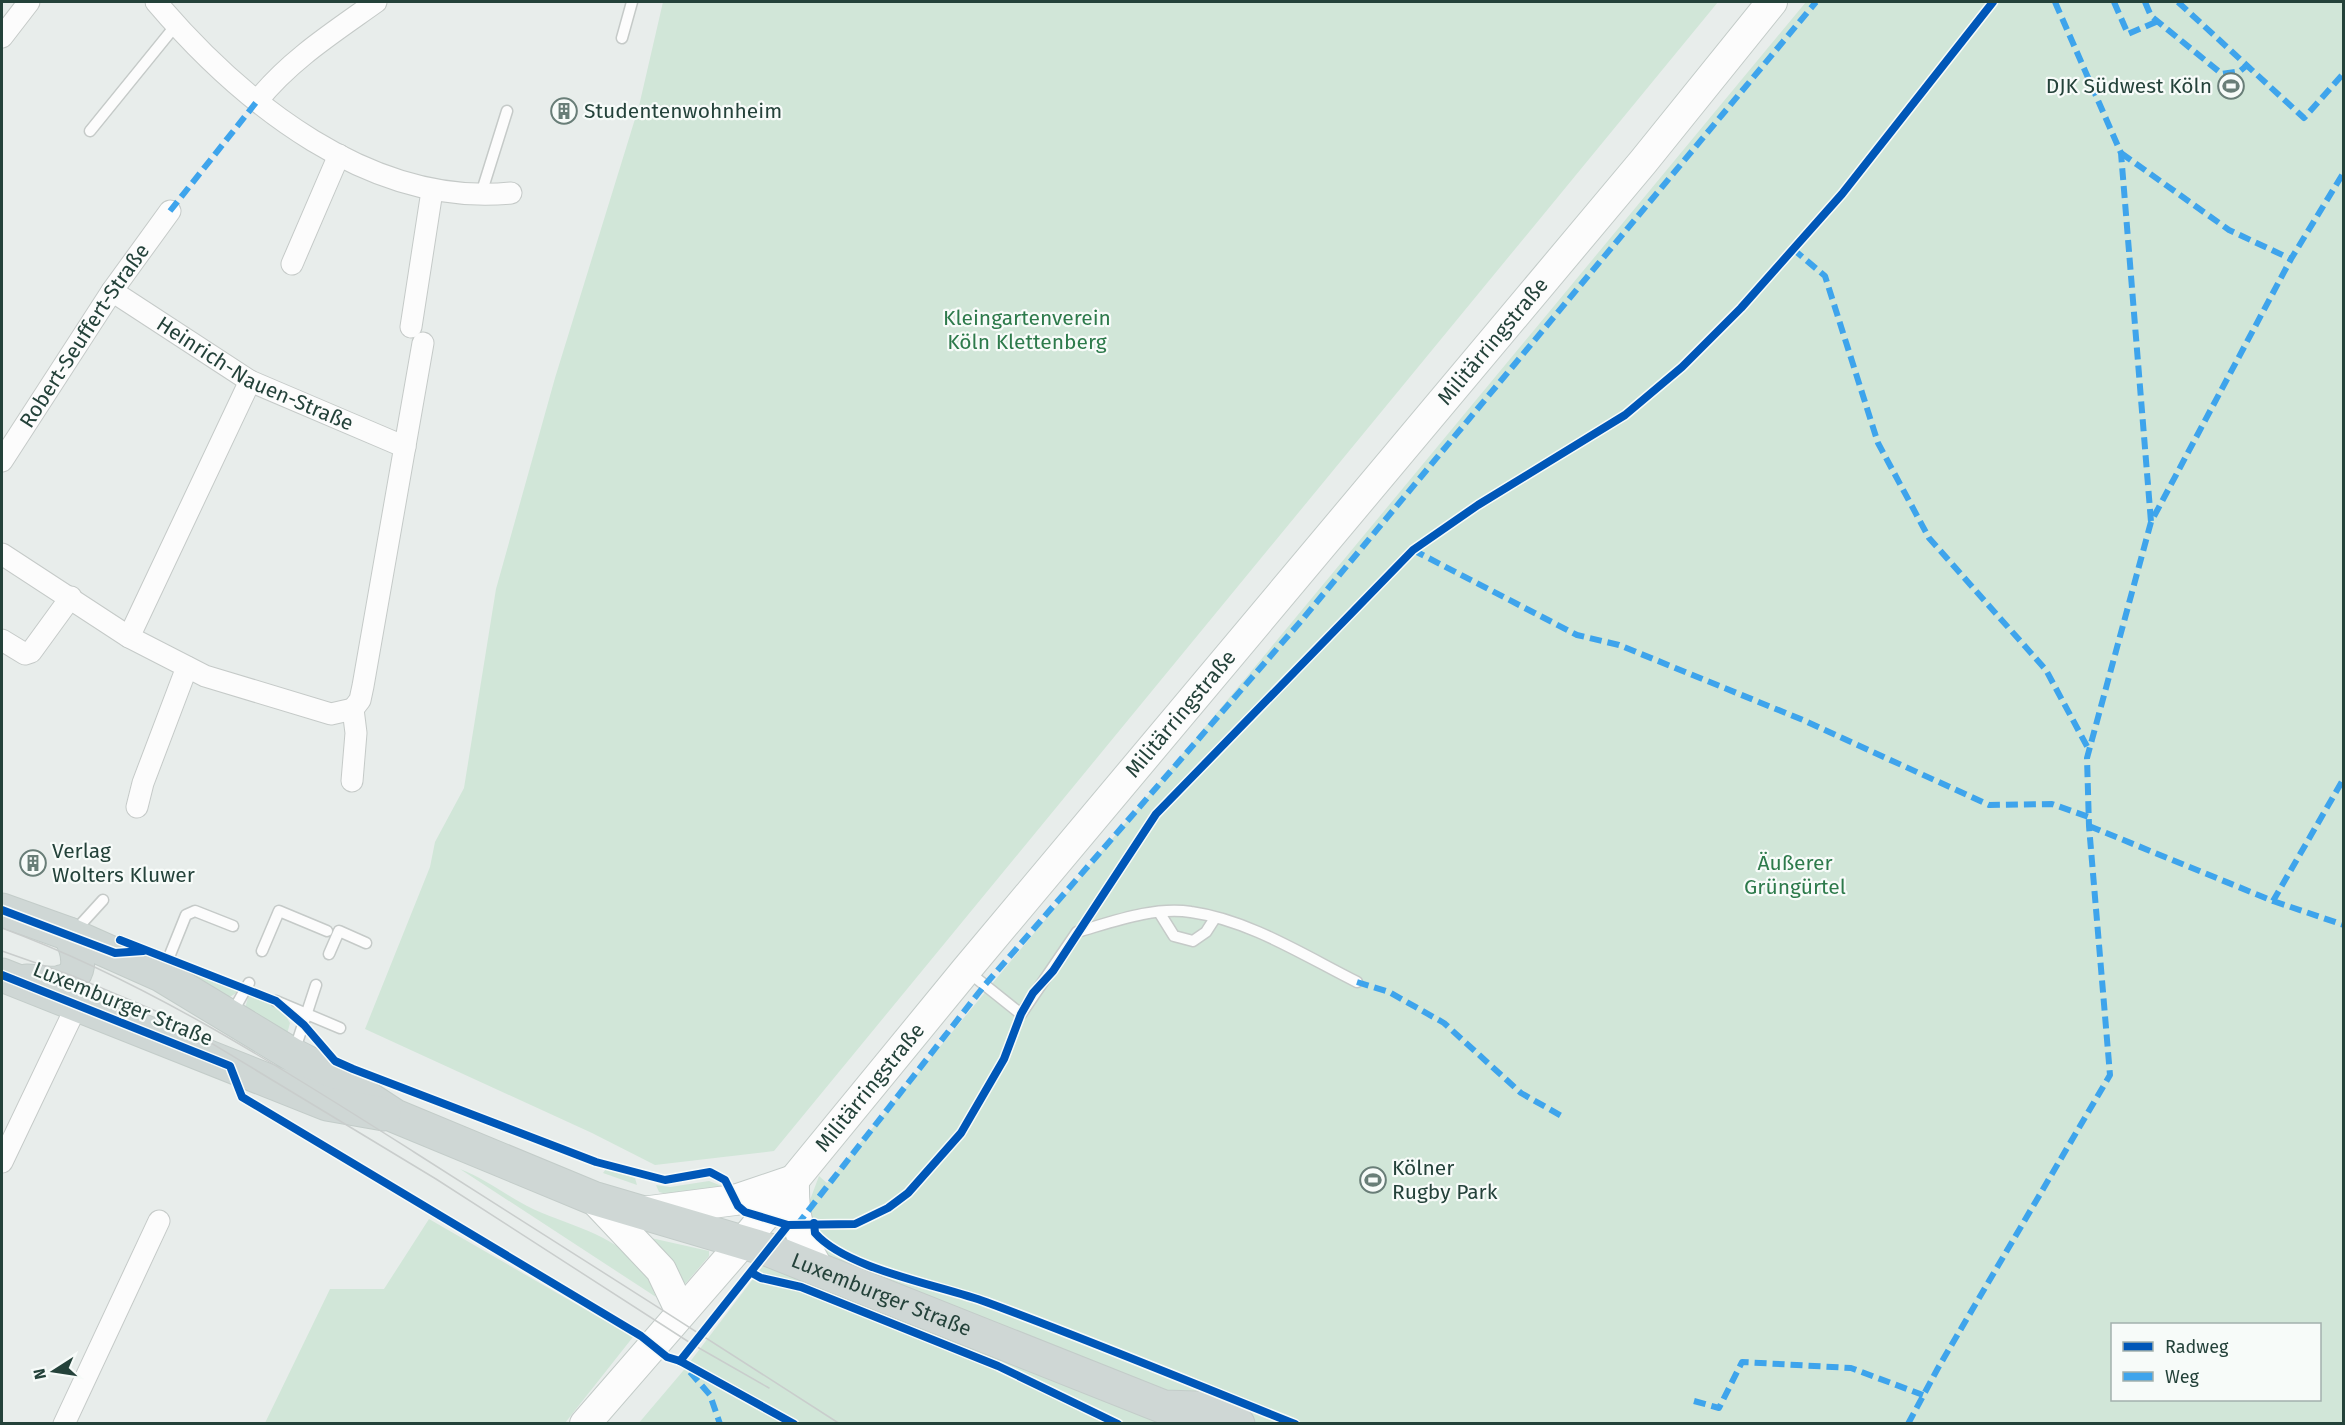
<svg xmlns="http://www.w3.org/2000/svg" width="2345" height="1425" viewBox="0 0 2345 1425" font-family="'Fira Sans',sans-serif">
	<rect width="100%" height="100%" fill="#e8edeb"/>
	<g fill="#d1e6d8" fill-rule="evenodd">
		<path d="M663,2h1055l-944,1149 -119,14 -63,-32 -227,-104 65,-162 5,-25 29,-54 32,-199 59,-211 84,-272z"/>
		<path d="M1806,2h537v1421l-1705,1 45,-53 124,-163 12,-32 8,7zM2112,1324h208v76h-208z"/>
		<path d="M181,964l59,27 -14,8 -48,-28z"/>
		<path d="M249,994l26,11 8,6 7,12 -4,15 -41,-30z"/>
		<path d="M460,1169c26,10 48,28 73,40 51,23 103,29 123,88z"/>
		<path d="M606,1169l29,9 2,7 -34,-12z"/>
		<path d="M709,1181l13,5 6,9 -53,1 -16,-4 -3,-7 14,2z"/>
		<path d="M429,1219l204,118 -68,86h-300l65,-134h54z"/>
		<path d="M633,1234l76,17v5l-24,28 -20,-23z"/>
	</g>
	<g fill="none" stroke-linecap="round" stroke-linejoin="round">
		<g stroke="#c5cac8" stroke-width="13">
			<g id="lane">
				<path d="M622,38l10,-36"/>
				<path d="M90,131l86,-106"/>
				<path d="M481,194l26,-83"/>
				<path d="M1159,912l15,24 19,5 13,-9 9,-14"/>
				<path d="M78,934l4,-11 21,-23"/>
				<path d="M262,951l17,-40 48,20"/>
				<path d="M329,954l10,-23 27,12"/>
				<path d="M966,970l55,44 56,-82c35,-10 77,-26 114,-20 58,8 114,44 166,70"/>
				<path d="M163,972l23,-57 9,-4 38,15"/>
				<path d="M276,1001l64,27"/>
				<path d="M232,1013l17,-30"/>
				<path d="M294,1052l22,-67"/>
			</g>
		</g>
		<g stroke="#c5cac8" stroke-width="23">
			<g id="street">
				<path d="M156,2c86,101 214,205 355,191"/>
				<path d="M2,37l27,-35"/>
				<path d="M258,100c32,-40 76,-68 118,-98"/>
				<path d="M292,264l47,-109"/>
				<path id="s1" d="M112,291l138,90 155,66"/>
				<path d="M411,327l21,-136"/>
				<path id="s2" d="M2,461l110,-170 58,-80"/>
				<path d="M2,554l127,83 76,39 126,38 22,-5"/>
				<path d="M129,637l121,-256"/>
				<path d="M2,640l23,14 6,-2 40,-55"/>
				<path d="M353,709l7,-9 3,-14 60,-343"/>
				<path d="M352,781l4,-48 -3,-24"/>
				<path d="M137,807l6,-24 44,-116"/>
				<path d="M2,1162l75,-157"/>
				<path d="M64,1424l95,-203"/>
			</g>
		</g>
		<g stroke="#c3cbc8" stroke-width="32">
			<g id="secondary">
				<path d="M794,1180c-1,39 5,56 25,90"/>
				<path d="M593,1198l68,72 20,42"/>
				<path d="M642,1212l93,-12 59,-20"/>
				<path id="s3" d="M585,1424l159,-183 222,-271 677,-808 129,-160"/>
			</g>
		</g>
		<g stroke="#c3ccc9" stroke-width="35">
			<g id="primary">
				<path id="s4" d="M2,910l67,24 92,41 132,80 41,21 61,40 198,82 176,52 395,157 32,1 42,16"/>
				<path d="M2,975l325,129 57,10"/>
				<path d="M27,981c10,0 25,4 34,1 25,-5 17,-33 8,-48"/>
			</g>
		</g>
		<use href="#lane" stroke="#fcfcfc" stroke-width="10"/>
		<use href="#street" stroke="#fcfcfc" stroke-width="21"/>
		<use href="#secondary" stroke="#fcfcfc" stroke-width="30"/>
		<use href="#primary" stroke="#cfd7d5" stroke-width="33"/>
		<g stroke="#c9cdcc" stroke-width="1.5">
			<path d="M2,928c146,54 281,141 412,224 143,90 284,181 426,272"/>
			<path d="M2,951l71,25 90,38 273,165 256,165 77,44"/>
		</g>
		<g stroke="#3ea4ec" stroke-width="6" stroke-dasharray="12 6" stroke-linecap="butt">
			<path d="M2055,2l66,151 30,369"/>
			<path d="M2114,2l14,32 30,-13"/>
			<path d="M2145,2l6,14 71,58 18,-3 6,-5"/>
			<path d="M2178,2l126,116 40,-45"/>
			<path d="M2121,153l108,77 62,29"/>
			<path d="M170,211l88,-111"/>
			<path d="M1793,249l32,27 53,167 51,95 117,132 43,80"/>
			<path d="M1413,550l164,85 42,10 184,75 186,85 63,-1 37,13"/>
			<path d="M2089,826l184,75 71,-123"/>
			<path d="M2273,901l71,24"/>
			<path d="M1357,982l32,10 55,31 77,70 44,25"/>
			<path d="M797,1225l187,-239 317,-365 515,-619"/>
			<path d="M690,1372l20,23 10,29"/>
			<path d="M1694,1401l25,7 23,-46 109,6 72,27"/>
			<path d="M1908,1424l30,-56 172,-293 -21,-249 -2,-68 64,-236 140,-263 53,-87"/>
		</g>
		<g stroke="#f7fbf9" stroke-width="11">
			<g id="cycleway">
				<path d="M2,910l113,43 28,-2"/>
				<path d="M120,940l156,61 28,24 31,36 18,8 243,93 69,18 45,-8 15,8 13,26 7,6 43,13"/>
				<path d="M2,975l228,91 12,31 399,239 26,21 13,4 114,63"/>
				<path d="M814,1223l1,10c31,36 124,52 171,69 103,38 206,81 309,122"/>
				<path d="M752,1273l9,5 40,9 197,79 120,58"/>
				<path d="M680,1361l108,-136 67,-1 33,-16 20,-15 53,-60 43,-74 17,-45 12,-21 20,-22 103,-157 257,-264 65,-45 147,-90 57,-48 59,-59 101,-114 151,-192"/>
			</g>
		</g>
		<use href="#cycleway" stroke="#0057b8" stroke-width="8"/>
	</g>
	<defs>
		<g id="stadium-ring" transform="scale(1.35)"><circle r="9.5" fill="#f7fbf9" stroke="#697e78" stroke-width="1.5"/><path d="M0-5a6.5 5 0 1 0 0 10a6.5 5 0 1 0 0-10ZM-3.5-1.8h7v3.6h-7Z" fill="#697e78"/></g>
		<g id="building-ring" transform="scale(1.35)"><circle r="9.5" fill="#f7fbf9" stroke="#697e78" stroke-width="1.5"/><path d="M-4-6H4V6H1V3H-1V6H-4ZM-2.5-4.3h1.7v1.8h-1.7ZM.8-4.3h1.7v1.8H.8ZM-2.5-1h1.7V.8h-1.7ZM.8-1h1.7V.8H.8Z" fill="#697e78"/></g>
	</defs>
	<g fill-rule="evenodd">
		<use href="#stadium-ring" x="2231" y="86"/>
		<use href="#building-ring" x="564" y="111"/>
		<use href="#building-ring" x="33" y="863"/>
		<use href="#stadium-ring" x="1373" y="1180"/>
	</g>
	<g text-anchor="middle" stroke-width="4.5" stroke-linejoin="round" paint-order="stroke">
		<g font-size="21" fill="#24423a" stroke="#f7fbf9" text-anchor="start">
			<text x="2212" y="93" text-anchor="end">DJK Südwest Köln</text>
			<text x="584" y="118">Studentenwohnheim</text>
			<text x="52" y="858">Verlag<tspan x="52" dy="24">Wolters Kluwer</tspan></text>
			<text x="1392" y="1175">Kölner<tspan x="1392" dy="24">Rugby Park</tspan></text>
		</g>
		<g font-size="21" fill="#2d7a4b" stroke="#f7fbf9">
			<text x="1027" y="325">Kleingartenverein<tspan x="1027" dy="24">Köln Klettenberg</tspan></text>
			<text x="1795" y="870">Äußerer<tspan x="1795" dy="24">Grüngürtel</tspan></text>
		</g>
		<g font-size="21" fill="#24423a" stroke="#f7fbf9">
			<text dy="7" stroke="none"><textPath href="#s2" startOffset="150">Robert-Seuffert-Straße</textPath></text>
			<text dy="7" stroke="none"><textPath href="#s3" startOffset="1413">Militärringstraße</textPath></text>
			<text dy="7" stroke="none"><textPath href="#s1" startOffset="166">Heinrich-Nauen-Straße</textPath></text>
			<text dy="7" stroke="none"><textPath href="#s3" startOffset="927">Militärringstraße</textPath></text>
			<text transform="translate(123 1004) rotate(22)" y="7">Luxemburger Straße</text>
			<text dy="7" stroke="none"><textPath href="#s3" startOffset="441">Militärringstraße</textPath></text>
			<text dy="7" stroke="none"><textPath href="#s4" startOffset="964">Luxemburger Straße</textPath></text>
		</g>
	</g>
	<rect width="2345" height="1425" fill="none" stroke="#24423a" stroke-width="6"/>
	<rect x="2111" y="1323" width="210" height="78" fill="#f7fbf9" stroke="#a3b1ad" stroke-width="1.5"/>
	<rect x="2123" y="1342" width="30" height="9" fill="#0057b8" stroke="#a3b1ad" stroke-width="1.5"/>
	<text x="2165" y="1353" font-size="18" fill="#24423a">Radweg</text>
	<rect x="2123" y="1372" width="30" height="9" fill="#3ea4ec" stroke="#a3b1ad" stroke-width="1.5"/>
	<text x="2165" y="1383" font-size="18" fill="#24423a">Weg</text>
	<g transform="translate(54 1371) rotate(258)" stroke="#f7fbf9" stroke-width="4.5" paint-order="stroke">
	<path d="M0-4.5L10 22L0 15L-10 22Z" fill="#24423a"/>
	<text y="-9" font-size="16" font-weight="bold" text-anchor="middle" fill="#24423a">N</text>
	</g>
</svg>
